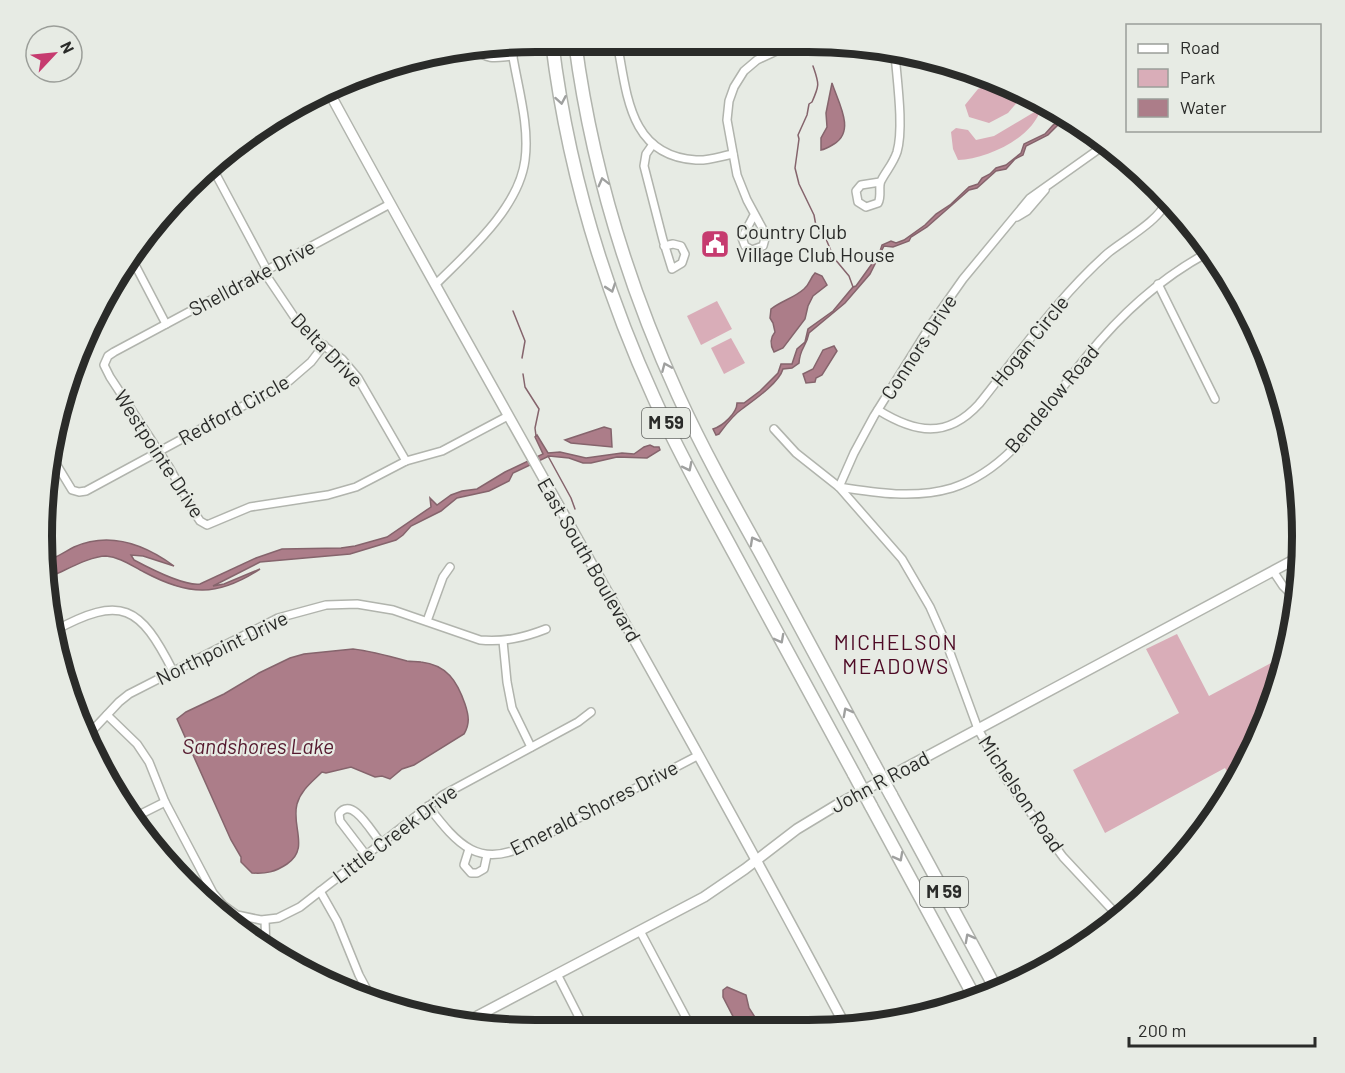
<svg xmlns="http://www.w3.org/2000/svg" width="1345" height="1073" viewBox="0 0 1345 1073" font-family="Barlow,sans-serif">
	<rect width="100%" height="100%" fill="#e7ebe4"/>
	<g fill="#d9adb8">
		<path d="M995,82l29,12 -16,19 -19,10 -20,-6 -4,-12 13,-16z"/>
		<path d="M1041,108c-8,30 -54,51 -83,52l-5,-11 -2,-17 5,-4 12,2 8,10 18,-4z"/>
		<path d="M717,301l15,28 -31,16 -14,-29z"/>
		<path d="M731,338l14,25 -21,11 -13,-26z"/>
		<path d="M1177,634l32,62 64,-34 8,15 -29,79 -18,28 -9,-16 -120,65 -32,-63 106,-57 -33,-64z"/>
	</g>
	<g fill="#ac7d89" stroke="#85646c" stroke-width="1.5">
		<path d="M832,83c6,19 24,48 2,61 -5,3 -8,5 -13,6v-12l6,-11 -1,-14z"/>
		<path d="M1067,116l3,3 -11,5 -11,11 -22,11 -3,9 -8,4 -9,10 -10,2 -19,17 -8,2 -42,37 -16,10 -2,4 -16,6 -9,-1 -14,28 -25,29 -36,30c-3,15 -9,14 -10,30l-7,5 -9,1c-4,14 -29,31 -41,40 -9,6 -17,17 -23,25l-3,1 -3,-6c10,-3 24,-16 24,-26h7l16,-12 18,-18 3,-9h11l5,-15 8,-7 3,-13 25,-18 20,-24 3,-1 23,-32 3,-9 9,-4 5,2 8,-3 21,-15 11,-11 14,-9 19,-18 9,-3 4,-6 8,-4 6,-6 10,-3 15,-12 3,-9 21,-10 8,-9z"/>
		<path d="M815,273l7,3 5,9 -14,11 -5,10 -3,13 -22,29 -9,4c-4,-7 -4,-14 1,-20l-2,-9 -3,-5 1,-9c10,-8 23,-11 33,-20 6,-5 6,-11 11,-16z"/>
		<path d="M834,346l3,5 -15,24 -6,3 -1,4 -9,1 -3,-9 10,-5 10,-19z"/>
		<path d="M604,427l7,2 1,18 -41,-4 -6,-3z"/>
		<path d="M537,435l11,18 12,-1 26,6 36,-5 12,1 10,-7 6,-2 4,2h5l1,3 -13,8 -30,-1 -26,6h-8l-14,-5 -20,-2 -36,17 -4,8 -20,10 -32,7 -16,13 -30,15 -8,9 -7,5 -46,14 -90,8 -47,24 11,-2 36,-15c-43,28 -71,27 -116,3 -12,-6 -24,-15 -38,-16 -15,0 -38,13 -52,19l-7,-2 -2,-15c11,2 20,-7 29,-11 36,-16 70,-3 100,19l-31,-10 -12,-1 3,5c15,8 51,26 66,24l56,-26 26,-9 59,-1 14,-2 32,-9 44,-30 -1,-9 7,7 14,-10 11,-4 15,-2 28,-17 38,-18 -8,-17z"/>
		<path d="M353,649c18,2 36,7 54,12 4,1 9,0 14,1 26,3 36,19 44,42 4,12 5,20 -1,30l-50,31 -12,4 -12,10 -8,-3 -7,1 -24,-10 -25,6 -4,-1c-10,10 -21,18 -25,32 -6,22 13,45 -10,60 -12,8 -21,10 -35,9l-11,-11v-5l-10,-17 -54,-121 9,-7 38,-18 35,-21 31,-15 14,-4z"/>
		<path d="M727,987l19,8 3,13 13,20h-23l-16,-31v-7z"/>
	</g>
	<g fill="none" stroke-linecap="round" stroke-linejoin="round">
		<g stroke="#85646c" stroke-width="1.5">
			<path d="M813,66c6,18 7,18 -1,36l-3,2 -2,11 -9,20 1,4 -4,29 4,16 15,31 2,11 10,13 8,19 15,18 4,11"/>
			<path d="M513,311l12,30 -3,17"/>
			<path d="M523,374l2,13 14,22 -4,19 1,8"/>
			<path d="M548,456l23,42 4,11"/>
		</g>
		<g stroke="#b1b4ad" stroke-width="10">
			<g id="street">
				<path d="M617,42c10,52 12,114 79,118 13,1 25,-4 37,-6"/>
				<path d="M477,50c10,11 22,7 36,6"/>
				<path d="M653,144l-7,10 -2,12 19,74 9,29 10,-6 3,-9 -4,-8 -8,-2 -9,2"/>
				<path d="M1106,144l-76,54 -67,81 -31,44 -58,93 -20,37 -15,34c38,6 76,12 113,1 63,-20 95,-84 135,-132 34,-42 72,-77 120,-103"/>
				<path d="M212,167l55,103"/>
				<path d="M880,182l-19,3 -5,6 2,11 8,5 12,-4c4,-7 0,-16 3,-22 5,-10 12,-17 16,-29 7,-24 0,-72 -2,-98"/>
				<path d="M390,204l-276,148 -6,4 -4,9 6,12 59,90 27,48 4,6 7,4 43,-18 78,-12 28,-8 50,-26 36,-10 66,-35"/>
				<path d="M754,215l-12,23 3,8 7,4 11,-4 3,-11 -19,-35 -10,-25 -10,-55 2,-19 5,-14 10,-16 13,-11 26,-12h81"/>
				<path d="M1017,217l10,-6 18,-21"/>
				<path d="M132,259l34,65"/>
				<path d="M264,272l35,52 10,11 33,24 16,19 48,83"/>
				<path d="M1158,284l57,115"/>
				<path d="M435,285c33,-33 84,-77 90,-125 5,-37 -9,-78 -14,-115"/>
				<path d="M878,410c37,23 69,29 101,-6 41,-51 79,-107 129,-151 13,-11 55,-35 57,-51"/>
				<path d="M774,429l22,24 43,34 63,72 28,48 19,43 29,79 28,50 57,78 57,61"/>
				<path d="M52,457l20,33 7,2 7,-1 203,-110 22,-19 13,-17"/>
				<path d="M1273,571l10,15 14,14"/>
				<path d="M427,621l16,-44 7,-10"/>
				<path d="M54,631c68,-37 86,-25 119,40"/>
				<path d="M503,641l4,41 5,26 19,39"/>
				<path d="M107,715l30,29 12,18 16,40 48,91 10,12 14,10 24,5 17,-2 22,-11 143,-112 135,-73 13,-10"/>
				<path d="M88,735l31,-33 10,-8 149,-76 48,-13 31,-1 36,6 87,30c24,2 43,-2 66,-11"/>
				<path d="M428,806c30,39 51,64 101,38l170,-89"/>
				<path d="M143,813l22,-11"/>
				<path d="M469,849l-5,16 7,8h6l7,-4 3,-14"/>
				<path d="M366,855l-26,-34 -1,-7c13,-19 33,19 42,29"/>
				<path d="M320,891l17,30 22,54 14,26"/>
				<path d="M265,920l1,30"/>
				<path d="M640,931l51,96"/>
				<path d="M557,974l26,51"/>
			</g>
		</g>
		<g stroke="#b1b4ad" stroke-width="12">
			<g id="secondary">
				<path d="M329,92c170,313 351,621 518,937"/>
				<path d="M466,1022l238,-125 41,-28 52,-40 43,-26 461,-247"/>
			</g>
		</g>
		<g stroke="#b1b4ad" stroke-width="15">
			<g id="highway">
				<path d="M552,42c15,122 51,244 102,356 24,54 53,105 81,157 40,73 79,146 119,219"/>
				<path d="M575,42c16,121 52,241 103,353 24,53 53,105 82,157 38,70 76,141 114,212"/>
				<path d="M891,795l105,194"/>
				<path d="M871,806l104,192"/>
			</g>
		</g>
		<use href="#street" stroke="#fff" stroke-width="7"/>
		<use href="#secondary" stroke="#fff" stroke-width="9"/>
		<use href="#highway" stroke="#fff" stroke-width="12"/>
		<g stroke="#b1b4ad" stroke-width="15" stroke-linecap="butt">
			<g id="highway-bridge">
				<path d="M874,764l17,31"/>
				<path d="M854,774l17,32"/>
			</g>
		</g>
		<use href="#highway-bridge" stroke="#fff" stroke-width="12"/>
	</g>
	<defs><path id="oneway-chevron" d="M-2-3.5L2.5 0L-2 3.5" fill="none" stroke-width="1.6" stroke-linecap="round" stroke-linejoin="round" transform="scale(1.5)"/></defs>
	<g stroke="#9fa09f">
		<use href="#oneway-chevron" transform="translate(561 100) rotate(80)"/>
		<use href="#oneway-chevron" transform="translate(603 182) rotate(-104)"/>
		<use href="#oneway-chevron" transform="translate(611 288) rotate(71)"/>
		<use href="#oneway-chevron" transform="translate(666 367) rotate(-113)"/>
		<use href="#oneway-chevron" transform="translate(688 467) rotate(63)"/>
		<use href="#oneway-chevron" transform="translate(754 541) rotate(-119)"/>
		<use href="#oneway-chevron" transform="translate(780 639) rotate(62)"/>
		<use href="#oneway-chevron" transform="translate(847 712) rotate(-118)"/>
		<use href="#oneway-chevron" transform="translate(899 857) rotate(62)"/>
		<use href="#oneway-chevron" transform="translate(969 938) rotate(-118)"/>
	</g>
	<defs>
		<g id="civic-square" transform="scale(1.5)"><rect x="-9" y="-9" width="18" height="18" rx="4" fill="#c63b6f" stroke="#e7ebe4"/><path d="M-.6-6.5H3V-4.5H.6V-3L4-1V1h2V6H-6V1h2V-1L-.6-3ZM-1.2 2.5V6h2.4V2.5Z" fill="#fff"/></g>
	</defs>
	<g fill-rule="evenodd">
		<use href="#civic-square" x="715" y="244"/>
	</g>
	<g text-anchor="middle" stroke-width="4.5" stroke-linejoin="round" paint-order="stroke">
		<g fill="#e7ebe4" stroke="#636561" stroke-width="1.5">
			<rect x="642" y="408" width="48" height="30" rx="4.5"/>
			<rect x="920" y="877" width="48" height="30" rx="4.5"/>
		</g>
		<g font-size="18" font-weight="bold" fill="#2a2b29">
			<text x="666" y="429">M 59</text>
			<text x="944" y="898">M 59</text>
		</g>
		<g font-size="20" fill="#2a2b29" stroke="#e7ebe4" text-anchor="start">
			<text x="736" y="239">Country Club<tspan x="736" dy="23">Village Club House</tspan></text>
		</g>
		<g font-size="20" fill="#2a2b29" stroke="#e7ebe4">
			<text transform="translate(252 278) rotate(-28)" y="7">Shelldrake Drive</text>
			<text transform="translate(1030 341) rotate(-51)" y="7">Hogan Circle</text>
			<text transform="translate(919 347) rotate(-57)" y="7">Connors Drive</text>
			<text transform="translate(327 350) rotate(46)" y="7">Delta Drive</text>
			<text transform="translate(1052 399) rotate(-50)" y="7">Bendelow Road</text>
			<text transform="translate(234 410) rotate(-29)" y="7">Redford Circle</text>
			<text transform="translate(159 454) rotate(57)" y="7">Westpointe Drive</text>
			<text transform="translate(589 560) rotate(60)" y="7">East South Boulevard</text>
			<text transform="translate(222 648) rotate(-26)" y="7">Northpoint Drive</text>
			<text transform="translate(880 782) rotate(-28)" y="7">John R Road</text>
			<text transform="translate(1021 794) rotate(56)" y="7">Michelson Road</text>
			<text transform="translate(594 808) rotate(-27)" y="7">Emerald Shores Drive</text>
			<text transform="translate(395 834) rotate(-37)" y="7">Little Creek Drive</text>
		</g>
		<g font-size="21" letter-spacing="1.5" fill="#4e0a25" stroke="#e7ebe4">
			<text x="896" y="650">MICHELSON<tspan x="896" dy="24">MEADOWS</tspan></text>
		</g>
		<g font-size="21" font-style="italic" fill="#55192e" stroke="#e7ebe4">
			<text x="258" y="754">Sandshores Lake</text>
		</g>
	</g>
	<path d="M0 0H1345V1073H0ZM536 52H808A484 484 0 0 1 1292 536V536A484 484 0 0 1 808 1020H536A484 484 0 0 1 52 536V536A484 484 0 0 1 536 52Z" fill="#e7ebe4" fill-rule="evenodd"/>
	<path fill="none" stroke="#2a2b29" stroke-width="8" d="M536 52H808A484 484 0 0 1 1292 536V536A484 484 0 0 1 808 1020H536A484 484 0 0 1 52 536V536A484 484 0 0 1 536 52Z"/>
	<rect x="1126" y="24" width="195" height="108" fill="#e7ebe4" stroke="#9b9e99" stroke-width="1.5"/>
	<rect x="1138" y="44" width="30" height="9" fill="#ffffff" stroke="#9b9e99" stroke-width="1.5"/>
	<text x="1180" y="54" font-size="18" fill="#2a2b29">Road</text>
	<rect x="1138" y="69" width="30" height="18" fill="#d9adb8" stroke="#9b9e99" stroke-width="1.5"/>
	<text x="1180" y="84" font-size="18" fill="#2a2b29">Park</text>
	<rect x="1138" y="99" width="30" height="18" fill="#ac7d89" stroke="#9b9e99" stroke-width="1.5"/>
	<text x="1180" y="114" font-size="18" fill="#2a2b29">Water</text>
	<g transform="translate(54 54) rotate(64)"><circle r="28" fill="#e7ebe4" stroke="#9b9e99" stroke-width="1.5"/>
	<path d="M0-4.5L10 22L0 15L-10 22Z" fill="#c63b6f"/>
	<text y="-9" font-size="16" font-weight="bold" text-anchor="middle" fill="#2a2b29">N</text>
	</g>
	<path d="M1129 1037v9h186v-9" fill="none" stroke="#2a2b29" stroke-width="3"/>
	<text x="1138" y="1037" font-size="18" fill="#2a2b29" stroke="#e7ebe4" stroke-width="4.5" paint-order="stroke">200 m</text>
</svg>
